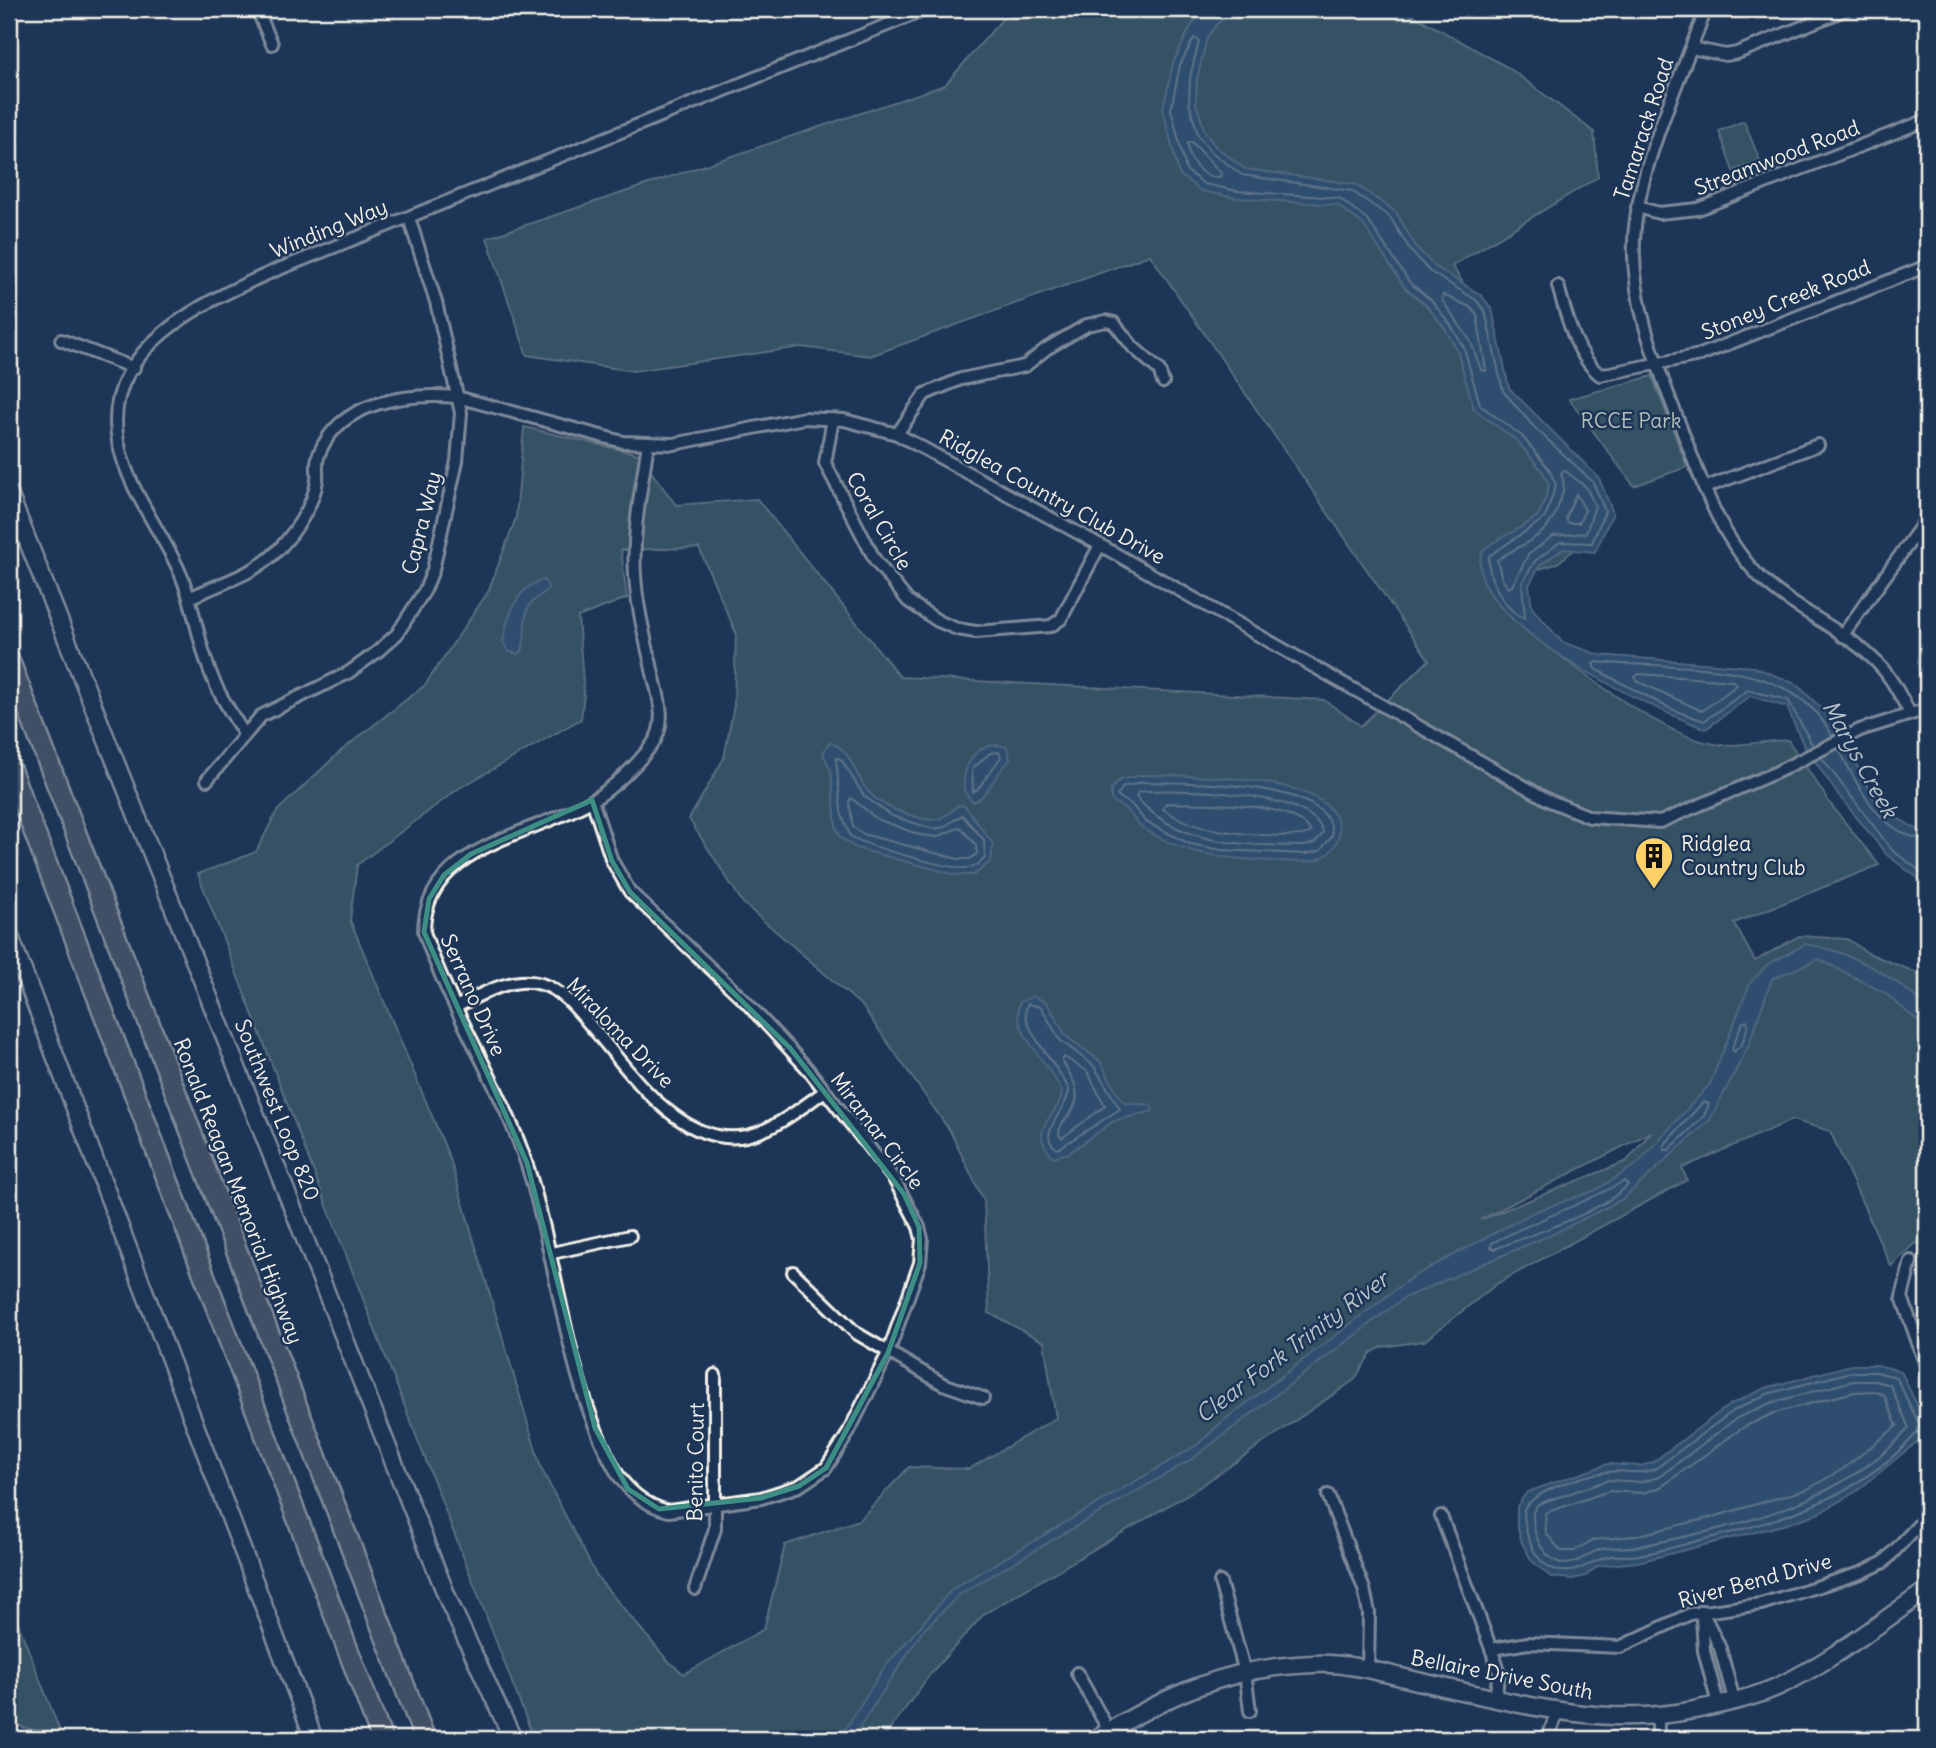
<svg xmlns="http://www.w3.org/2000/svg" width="1936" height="1748" viewBox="0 0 1936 1748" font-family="Delius,sans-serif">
	<rect width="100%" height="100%" fill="#1d3557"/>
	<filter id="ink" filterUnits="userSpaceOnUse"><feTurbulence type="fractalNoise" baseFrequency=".0143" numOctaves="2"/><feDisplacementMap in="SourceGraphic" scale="14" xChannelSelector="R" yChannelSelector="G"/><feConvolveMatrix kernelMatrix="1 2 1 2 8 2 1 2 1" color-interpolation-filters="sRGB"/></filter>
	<g filter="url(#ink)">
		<g fill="#537474" stroke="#a4b2ae" stroke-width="2" fill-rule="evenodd">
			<path d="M1011,9h391l107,59 85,64 4,45 -146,89 42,64 -6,12 49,114 51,83 -32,25 -28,8 -2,58c46,34 141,113 198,115 21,0 43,-4 64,-5l44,66 47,59 -145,58 21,38 44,-25 48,3 21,14 59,24v268l-11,-2 -25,23 -61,-135 -38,-11 -110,48 5,12 -189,103 -74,58 -42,6 -11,6 -17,27 -156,108 -214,126 -53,59 -48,66h-349l-336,-865 58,-22 21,-41 65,-61 83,-65 63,-93 28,-74 8,-91 114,27 38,51 81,-6 143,178 424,23 37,26 68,-66 -279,-405 -280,101 -69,-9 -168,24 -106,-16 -40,-117 458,-153zM699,548l37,85 -2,72 -10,53 -35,61 54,84 119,103 88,125 34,70 5,112 55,29 12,76 -87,51 -60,-2 -50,53 -74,25 -21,84 -80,45 -17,-14 -70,-83 -56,-109 -91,-309 -100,-239 7,-55 101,-76 123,-70 3,-25 -6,-77 49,-19 -6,-48zM1651,1132l-24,29 -147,59z"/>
			<path d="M1744,121l16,40 -27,10 -14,-40z"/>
			<path d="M1652,376l35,91 -53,19 -65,-87z"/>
			<path d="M9,1600l54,139 -54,-16z"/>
		</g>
		<g fill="#456e8c" stroke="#8ba2b1" stroke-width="2">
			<path d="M1204,9h30l-18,16 -9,13 -10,41 -1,24 9,29 10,14 30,23 110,15 41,28 20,35 18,19 47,29 11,14 17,79 90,90 14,35 -18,39 -32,-3 -23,16 -11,20 3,23 30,34 37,13 155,12 42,17 34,32 50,92 47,27v50l-40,-30 -51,-63 -33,-48 -16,-37 -37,-11 -44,33c-49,-18 -247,-108 -224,-176 4,-11 45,-25 56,-38 6,-7 8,-21 11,-30l-6,-13 -26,-31 -43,-32 -17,-59 -13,-23 -18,-22 -21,-17 -42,-64 -26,-19 -101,-7 -35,-7 -22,-17 -16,-65 10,-46 18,-37z"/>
			<path d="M544,580l5,7c-5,8 -15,11 -20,19 -7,12 -2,31 -7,45l-4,3 -9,-2 -6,-10c4,-24 14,-57 41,-62z"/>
			<path d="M829,743c22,3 25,33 39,48 11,13 26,19 42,24 22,8 31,7 48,-10l7,1 28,38 -2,17 -17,14h-18l-100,-27 -16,-11 -4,-10 -5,-56 -8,-18z"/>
			<path d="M998,745l9,2 3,13c-15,12 -20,35 -37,42l-9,-11c-2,-22 8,-46 34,-46z"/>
			<path d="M1142,775c40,1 199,-4 197,57 0,11 -8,21 -17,26 -14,6 -33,3 -48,3 -46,-2 -93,-6 -132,-34 -7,-5 -11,-14 -18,-19 -5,-3 -9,-4 -13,-9v-10l9,-9z"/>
			<path d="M1805,944c46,7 88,32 122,63v22l-42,-36 -66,-34 -47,20 -24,68 -38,73 -87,79 -66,33 -153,66 -212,161 -232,135 -38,38 -70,107h-13l44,-70 69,-80 245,-144 26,-24 189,-144 122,-65 62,-22 41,-26 73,-80 40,-101 17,-18z"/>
			<path d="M1033,996l14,7 19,33 34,25 20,37 5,5 26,2 2,6 -39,10 -45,32 -16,4c-29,-30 8,-41 9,-65 -10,-26 -54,-63 -42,-90z"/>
			<path d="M1851,1365h26l24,6 23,49 1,15 -68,56 -38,22 -32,11 -149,38 -40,4 -12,10 -14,3 -21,-2 -19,-16 -10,-18 -5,-19v-18l10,-14 81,-28 33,2 12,-4 76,-57 36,-17z"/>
		</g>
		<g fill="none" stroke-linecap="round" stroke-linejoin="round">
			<g stroke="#aebdc3" stroke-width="2">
				<path d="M1194,38l5,3 -9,36 -1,26 9,32 12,16 32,24 110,16 38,26 21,34 18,20 47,29 9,11 18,80 31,36 59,55 12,29 -13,32 -32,-1 -25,19 -13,22 3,35c-20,-6 -39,-42 -36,-62l56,-38 11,-33 -7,-16 -27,-33 -42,-31 -16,-57 -14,-24 -19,-24 -21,-17 -43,-64 -28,-21 -102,-7 -33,-7 -18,-14 -15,-61 9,-44z"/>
				<path d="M1188,142h4l29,31 -1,4c-19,1 -33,-17 -32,-35z"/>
				<path d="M1443,295l27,12 7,8 9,56 -5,-1 -10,-28 -29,-42z"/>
				<path d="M1564,470l22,17 9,19 -9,27 -33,3 -25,19 -16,31 -4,2 -6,-9 -5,-19c30,-20 52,-21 63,-59 4,-11 5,-17 1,-28z"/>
				<path d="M1576,494l9,16 -6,13h-11l-2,-5z"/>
				<path d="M1639,674l94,7 4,4 -35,26 -65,-30 -2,-4z"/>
				<path d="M1813,746l-25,-46 -40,-10 -44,31 -33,-12 -76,-40 -2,-5 4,-2c78,8 194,-8 235,74"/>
				<path d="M1839,749c19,37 41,86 88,91"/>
				<path d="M990,753l9,-1 2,5 -23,32 -5,3 -1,-23z"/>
				<path d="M1821,757l71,93 35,26"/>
				<path d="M836,758l5,1 23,37 28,20 41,13 11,-2 18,-12 22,25 1,18c-6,6 -11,10 -19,10 -18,1 -100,-22 -116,-32l-9,-24z"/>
				<path d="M1143,782c37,1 193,-4 189,54l-12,15 -15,3 -84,-4 -31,-6 -44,-22 -15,-18 -14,-8 6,-9z"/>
				<path d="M1138,792c35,-4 177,-2 185,41l-8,10 -11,3c-61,-1 -126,0 -168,-49z"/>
				<path d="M851,798l26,21 43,16 17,2 23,-10 16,18 1,9 -7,5h-12l-95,-25 -10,-7 -4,-25z"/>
				<path d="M1166,803c33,2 128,-4 145,29 -13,9 -90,0 -109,-5 -14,-3 -27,-10 -39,-18z"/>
				<path d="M1028,1004l13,3 19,33 34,26 26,43 -62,40c-25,-13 11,-41 11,-59 -7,-20 -55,-69 -41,-86z"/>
				<path d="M1747,1021l1,4 -6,19 -8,8 -2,-4 10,-25z"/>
				<path d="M1064,1057l23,14 18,35 -43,32 -3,-3c0,-9 4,-12 9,-19 17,-19 6,-37 -6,-55z"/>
				<path d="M1703,1102l6,2 -5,12 -35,34h-5v-5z"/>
				<path d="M1624,1181l4,4c-27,28 -96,49 -133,64l-4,-2 1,-4c43,-23 90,-38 132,-62z"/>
				<path d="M1851,1372h25l20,5 25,51c-56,67 -139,93 -220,112 -21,5 -42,12 -63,15 -8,2 -18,0 -26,1 -21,3 -33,20 -55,14 -25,-6 -33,-40 -33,-61 11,-19 61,-34 83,-37 18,-3 29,4 48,-3l78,-58 34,-17z"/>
				<path d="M1853,1381h22l15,4 19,43c-66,76 -175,99 -269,118 -13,2 -25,1 -38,3 -15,3 -27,20 -44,13 -19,-8 -26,-33 -25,-50l5,-8 71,-24 33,2 17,-5 78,-59 33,-15z"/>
				<path d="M1874,1391l10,4 13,31 -54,43 -35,20 -95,28 -78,19 -42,4 -19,11h-13l-15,-18 -1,-20 64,-22 34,2 18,-6 81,-59 32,-15 80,-21z"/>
			</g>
			<g stroke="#f4f1e8" stroke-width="16">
				<g id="street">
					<path d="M257,9l15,35"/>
					<path d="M1706,9c-25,68 -69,159 -72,231 -3,68 26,132 49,193 19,49 36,101 73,140 36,38 92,56 126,95 12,13 19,30 28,45"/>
					<path d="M1691,48l35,7 11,-2 110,-44"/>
					<path d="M1637,207l22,6 39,-4 229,-89"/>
					<path d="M1558,286c8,28 18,70 42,89l100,-20 227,-89"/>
					<path d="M61,340l73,28"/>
					<path d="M833,419l-8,44 50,97 33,41 30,20 19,8 19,3 75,-6 10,-7 39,-74"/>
					<path d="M897,434l28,-40 36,-15 64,-13 21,-17 41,-24 19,-4 8,2 19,24 26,23 4,12"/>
					<path d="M1704,488l114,-43"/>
					<path d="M189,598c27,-13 63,-23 85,-44 18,-17 40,-48 43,-74 1,-9 -2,-16 2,-26 21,-54 89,-61 138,-57l166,45 51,2 130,-26 40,2 53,14 203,111 450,256 40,16 70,5 117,-50 83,-42 67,-21"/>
					<path d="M1842,636l85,-118"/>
					<path d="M244,734c-14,-23 -29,-45 -37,-71 -11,-32 -15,-66 -30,-97 -20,-41 -50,-79 -59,-125 -18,-93 88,-140 156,-170l653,-262"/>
					<path d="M207,780l54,-64 87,-43 29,-21 20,-18 28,-44 8,-20 24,-109 4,-48 -25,-111 -27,-84"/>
					<path d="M592,800l20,61 18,31 114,108 63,68 87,111 25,48 3,12 -2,24 -32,90 -42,84 -20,31 -27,18 -38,12 -92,13c-24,-5 -45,-23 -56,-45 -49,-92 -54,-202 -86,-301 -26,-80 -76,-153 -103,-233 0,-88 110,-96 169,-132 21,-13 43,-34 58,-54 17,-21 8,-48 2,-72 -7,-33 -16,-65 -18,-99 -3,-44 7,-89 13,-132"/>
					<path d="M456,1007c24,-12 56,-32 85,-23 23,6 41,32 56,49 38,46 95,128 165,98 22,-9 43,-26 63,-40"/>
					<path d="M552,1253l78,-17"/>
					<path d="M1911,1261l-9,36 25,72"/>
					<path d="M793,1272l63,61 87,51 40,14"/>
					<path d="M1328,1495l36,94 5,24 -1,57"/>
					<path d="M1441,1516l55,146 3,10 -4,26"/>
					<path d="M1220,1582l25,90 5,39"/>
					<path d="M695,1589l20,-60v-154"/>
					<path d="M1702,1611l18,37 14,52"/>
					<path d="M1702,1618l2,33 14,53"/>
					<path d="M1492,1649l36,-6 92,4 70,-33 71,-10 100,-31 23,-11 43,-46"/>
					<path d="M1077,1673l32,58"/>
					<path d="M1547,1739l11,-28"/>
					<path d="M1658,1739v-26"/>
				</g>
			</g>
			<g stroke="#f4f1e8" stroke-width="21">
				<g id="secondary">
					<path d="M9,494l441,1110 63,135"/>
					<path d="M9,934l305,805"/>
					<path d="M1096,1739c71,-44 131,-72 217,-75 34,-2 71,9 104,17 91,20 183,48 277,29 29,-6 60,-12 87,-25 52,-25 99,-62 146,-95"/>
				</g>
			</g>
			<g stroke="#f4f1e8" stroke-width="24">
				<g id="highway">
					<path d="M9,660l416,1079"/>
					<path d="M9,766l373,973"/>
				</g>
			</g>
			<use href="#street" stroke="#1d3557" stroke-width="10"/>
			<use href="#secondary" stroke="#1d3557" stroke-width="16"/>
			<use href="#highway" stroke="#6a7074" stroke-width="19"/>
		</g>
	</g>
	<path d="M0 0H1936V1748H0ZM592,800l20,61 18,31 160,156 114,146 15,33 1,36 -32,90 -62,115 -27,18 -38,12 -102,11 -31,-20 -33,-61 -68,-265 -103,-231 5,-33 15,-24 27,-21z" fill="#1d3557" fill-opacity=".55" fill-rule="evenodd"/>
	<path fill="none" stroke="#3d8f86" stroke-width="5" stroke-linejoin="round" d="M592,800l20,61 18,31 160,156 114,146 15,33 1,36 -32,90 -62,115 -27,18 -38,12 -102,11 -31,-20 -33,-61 -68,-265 -103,-231 5,-33 15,-24 27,-21z"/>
	<defs>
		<g id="building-pin" transform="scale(2.0125)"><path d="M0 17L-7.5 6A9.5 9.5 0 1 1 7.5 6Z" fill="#ffd166" stroke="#1d3557"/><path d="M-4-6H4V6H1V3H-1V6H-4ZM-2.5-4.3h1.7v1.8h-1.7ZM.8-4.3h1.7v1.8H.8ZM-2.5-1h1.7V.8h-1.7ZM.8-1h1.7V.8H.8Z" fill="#111"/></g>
	</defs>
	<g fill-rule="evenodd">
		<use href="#building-pin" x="1654" y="856"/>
	</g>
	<g text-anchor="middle" stroke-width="5" stroke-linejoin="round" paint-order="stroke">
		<g font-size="21" fill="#f4f1e8" stroke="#1d3557">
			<text transform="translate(1644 129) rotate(-72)" y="7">Tamarack Road</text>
			<text transform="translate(1777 158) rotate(-21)" y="7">Streamwood Road</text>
			<text transform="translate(329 229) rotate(-22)" y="7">Winding Way</text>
			<text transform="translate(1786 300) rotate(-22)" y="7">Stoney Creek Road</text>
			<text transform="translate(1052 497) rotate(29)" y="7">Ridglea Country Club Drive</text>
			<text transform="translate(879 521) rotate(60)" y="7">Coral Circle</text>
			<text transform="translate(422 523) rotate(-76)" y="7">Capra Way</text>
			<text transform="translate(473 995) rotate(66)" y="7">Serrano Drive</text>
			<text transform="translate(620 1033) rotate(46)" y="7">Miraloma Drive</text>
			<text transform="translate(277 1110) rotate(68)" y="7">Southwest Loop 820</text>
			<text transform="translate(877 1131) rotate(53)" y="7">Miramar Circle</text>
			<text transform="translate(238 1191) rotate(69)" y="7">Ronald Reagan Memorial Highway</text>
			<text transform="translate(696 1462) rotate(-89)" y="7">Benito Court</text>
			<text transform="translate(1755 1581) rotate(-15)" y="7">River Bend Drive</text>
			<text transform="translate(1502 1675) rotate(11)" y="7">Bellaire Drive South</text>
		</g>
		<g font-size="21" fill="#b4bfba" stroke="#1d3557">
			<text x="1631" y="428">RCCE Park</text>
		</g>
		<g font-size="21" fill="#f4f1e8" stroke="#1d3557" text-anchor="start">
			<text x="1681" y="851">Ridglea<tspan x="1681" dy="24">Country Club</tspan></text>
		</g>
		<g font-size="23" font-style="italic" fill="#b7c3c8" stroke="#1d3557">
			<text transform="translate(1860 759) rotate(61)" y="8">Marys Creek</text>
			<text transform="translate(1292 1347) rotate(-37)" y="8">Clear Fork Trinity River</text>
		</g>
	</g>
	<rect width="1936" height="1748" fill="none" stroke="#1d3557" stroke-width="35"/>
	<rect x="18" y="18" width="1901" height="1713" fill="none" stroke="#f4f1e8" stroke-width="2.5" filter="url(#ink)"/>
</svg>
